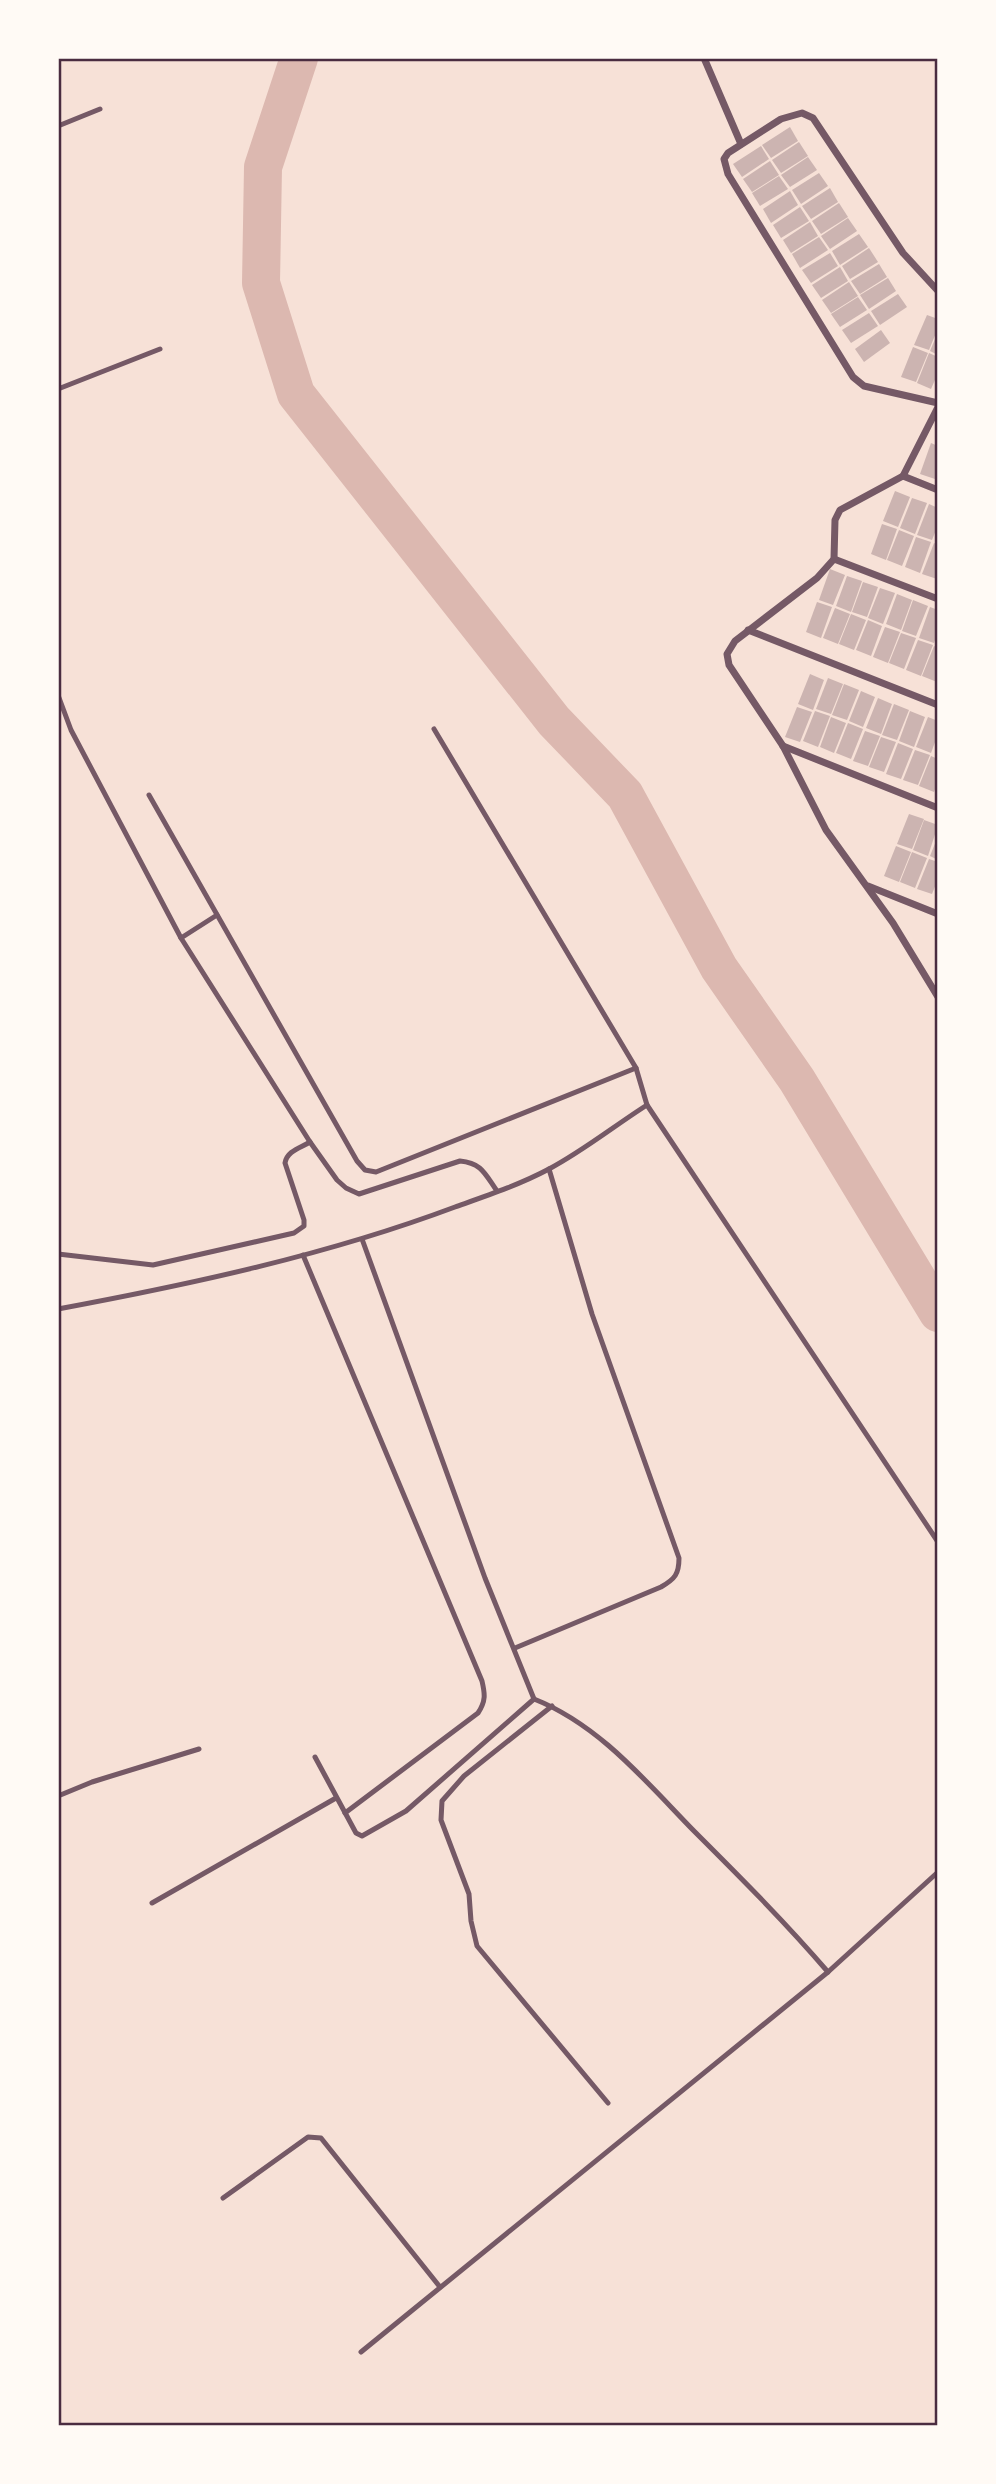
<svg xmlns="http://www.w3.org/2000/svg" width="996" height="2484" viewBox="0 0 996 2484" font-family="'Titillium Web',sans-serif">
	<rect width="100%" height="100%" fill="#f7e1d7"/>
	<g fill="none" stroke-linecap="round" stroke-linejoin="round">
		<path stroke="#dcb8b0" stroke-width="38" d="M299,58l-36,109 -2,116 35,111 258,327 71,74 94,173 78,112 141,233"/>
	</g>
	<g fill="#ccb4b1">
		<path d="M790,127l8,14 -27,17 -9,-13z"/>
		<path d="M799,142l9,14 -27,17 -9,-13z"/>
		<path d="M761,146l8,13 -27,18 -9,-13z"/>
		<path d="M808,157l9,13 -27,17 -9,-12z"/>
		<path d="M770,161l9,14 -27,17 -9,-13z"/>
		<path d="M819,173l9,13 -27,18 -9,-14z"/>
		<path d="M779,176l9,13 -28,17 -8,-13z"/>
		<path d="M830,188l8,14 -27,17 -9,-13z"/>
		<path d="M790,191l8,14 -27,18 -8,-14z"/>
		<path d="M839,203l9,14 -27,17 -9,-13z"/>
		<path d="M800,207l9,14 -28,17 -8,-13z"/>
		<path d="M848,218l9,13 -27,18 -9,-13z"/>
		<path d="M810,222l8,14 -27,17 -8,-13z"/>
		<path d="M859,234l9,13 -28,18 -8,-14z"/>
		<path d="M819,237l9,13 -28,18 -8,-14z"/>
		<path d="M869,248l9,14 -28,17 -8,-13z"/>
		<path d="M830,253l8,13 -27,17 -9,-13z"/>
		<path d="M879,264l8,13 -27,17 -9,-13z"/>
		<path d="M840,267l8,14 -27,17 -9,-13z"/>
		<path d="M888,278l8,13 -27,18 -9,-14z"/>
		<path d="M849,282l9,14 -27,17 -9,-13z"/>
		<path d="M898,294l9,13 -27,18 -9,-14z"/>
		<path d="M858,297l9,13 -27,17 -9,-13z"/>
		<path d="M869,313l9,13 -27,17 -9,-13z"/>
		<path d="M927,315l11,4v9l-9,22 -15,-5z"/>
		<path d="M881,330l9,13 -26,19 -9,-13z"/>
		<path d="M938,332v23l-8,-4z"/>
		<path d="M913,347l15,6 -12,29 -15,-5z"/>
		<path d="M929,353l9,4v16l-7,16 -14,-6z"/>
		<path d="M931,443l7,3v24l-3,9 -15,-5z"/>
		<path d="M895,491l15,6 -12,30 -15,-6z"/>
		<path d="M912,498l15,5 -12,31 -15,-6z"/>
		<path d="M929,504l9,4v17l-6,15 -15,-5z"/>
		<path d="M882,524l15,5 -11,31 -15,-6z"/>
		<path d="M899,530l15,6 -12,30 -15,-6z"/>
		<path d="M916,537l15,5 -11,31 -15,-6z"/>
		<path d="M934,543l4,2 -1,34 -15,-5z"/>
		<path d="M830,569l15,6 -12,30 -14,-5z"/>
		<path d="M847,576l15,5 -11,31 -15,-6z"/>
		<path d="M863,582l15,5 -11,30 -15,-5z"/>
		<path d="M880,588l15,5 -12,31 -15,-6z"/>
		<path d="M897,594l15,6 -11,30 -15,-6z"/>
		<path d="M913,600l15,6 -12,30 -14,-5z"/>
		<path d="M817,602l15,5 -11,31 -15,-6z"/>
		<path d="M930,607l8,3v21l-4,12 -15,-5z"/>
		<path d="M835,608l15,6 -12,30 -15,-6z"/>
		<path d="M851,614l15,6 -12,30 -15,-6z"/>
		<path d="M868,620l14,6 -11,30 -15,-6z"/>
		<path d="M885,627l15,5 -12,31 -15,-6z"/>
		<path d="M901,633l15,5 -12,31 -15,-6z"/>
		<path d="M918,640l15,5 -12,31 -15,-6z"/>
		<path d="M934,646l4,2 -1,34 -15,-6z"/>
		<path d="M810,674l14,6 -11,30 -15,-6z"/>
		<path d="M828,678l15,6 -12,30 -15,-5z"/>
		<path d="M844,684l15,6 -12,30 -15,-5z"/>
		<path d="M861,691l14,6 -12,30 -14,-6z"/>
		<path d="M878,698l14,6 -11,30 -15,-6z"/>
		<path d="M894,704l15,6 -12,30 -15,-5z"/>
		<path d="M797,707l15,5 -12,30 -15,-5z"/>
		<path d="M815,711l15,5 -12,31 -15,-6z"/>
		<path d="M910,711l15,6 -11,30 -15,-6z"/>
		<path d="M831,717l15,6 -12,30 -14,-6z"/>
		<path d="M928,717l10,4v13l-7,19 -15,-6z"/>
		<path d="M848,723l15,6 -12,30 -15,-6z"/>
		<path d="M865,731l15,5 -12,30 -15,-5z"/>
		<path d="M881,737l15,5 -12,30 -15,-5z"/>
		<path d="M898,743l15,6 -12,30 -15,-5z"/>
		<path d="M915,750l15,5 -12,30 -15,-5z"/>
		<path d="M931,756l7,3v22l-4,11 -15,-6z"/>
		<path d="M909,814l15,5 -12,30 -15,-5z"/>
		<path d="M924,820l14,5 -10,31 -15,-6z"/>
		<path d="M938,836v24l-8,-4z"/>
		<path d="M896,846l15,6 -12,30 -15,-6z"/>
		<path d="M912,852l15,6 -12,30 -15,-6z"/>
		<path d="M929,859l9,3v17l-6,15 -15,-5z"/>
	</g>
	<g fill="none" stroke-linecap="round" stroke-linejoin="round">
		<g stroke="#755966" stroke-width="5">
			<path d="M58,126l42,-17"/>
			<path d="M58,389l102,-40"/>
			<path d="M58,695l13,35 110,208 129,204 27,38 9,8 13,6 101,-33c22,2 25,13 37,30"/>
			<path d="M434,729l202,339 11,37"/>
			<path d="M149,795l208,366 8,9 11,2 260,-104"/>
			<path d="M181,938l36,-23"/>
			<path d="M362,1239l123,339 49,121c66,26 113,84 161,133 46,46 91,91 133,140l110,-100"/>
			<path d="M58,1254l95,11 141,-32 10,-7v-6l-19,-57c2,-12 15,-15 25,-21"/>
			<path d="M303,1255l179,426c3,13 4,20 -4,32l-133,100"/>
			<path d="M58,1309c134,-25 269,-54 397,-102 31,-11 64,-22 94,-38 34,-18 65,-43 98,-64l291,437"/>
			<path d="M58,1392v-1"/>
			<path d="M515,1648l146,-61c14,-8 18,-13 18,-29l-87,-244 -43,-145"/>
			<path d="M552,1706l-88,70 -22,25 -1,19 28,74 2,27 6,25 131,157"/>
			<path d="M315,1757l41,76 6,3 44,-25 128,-112"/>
			<path d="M58,1796l34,-14 107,-33"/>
			<path d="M152,1903l184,-105"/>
			<path d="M223,2198l85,-61 13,1 119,149"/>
			<path d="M361,2352l467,-380"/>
		</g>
		<g stroke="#755966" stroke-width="7">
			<path d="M704,58l37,86"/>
			<path d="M938,291l-35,-38 -90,-135 -11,-5 -21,6 -53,34 -4,6 4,15 125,203 11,9 74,17"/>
			<path d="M938,407l-35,69 -63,34 -5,10 -1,39 -17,19 -82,63 -8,13 2,11 54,81 43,84 67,93 45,74"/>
			<path d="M903,476l35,14"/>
			<path d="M834,559l104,40"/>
			<path d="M748,630l190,75"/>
			<path d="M783,746l155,62"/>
			<path d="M868,886l70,28"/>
		</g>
	</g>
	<rect width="996" height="2484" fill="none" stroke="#fffaf5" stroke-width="119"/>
	<rect x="60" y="60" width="876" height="2364" fill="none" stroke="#4a2c40" stroke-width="2.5"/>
</svg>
